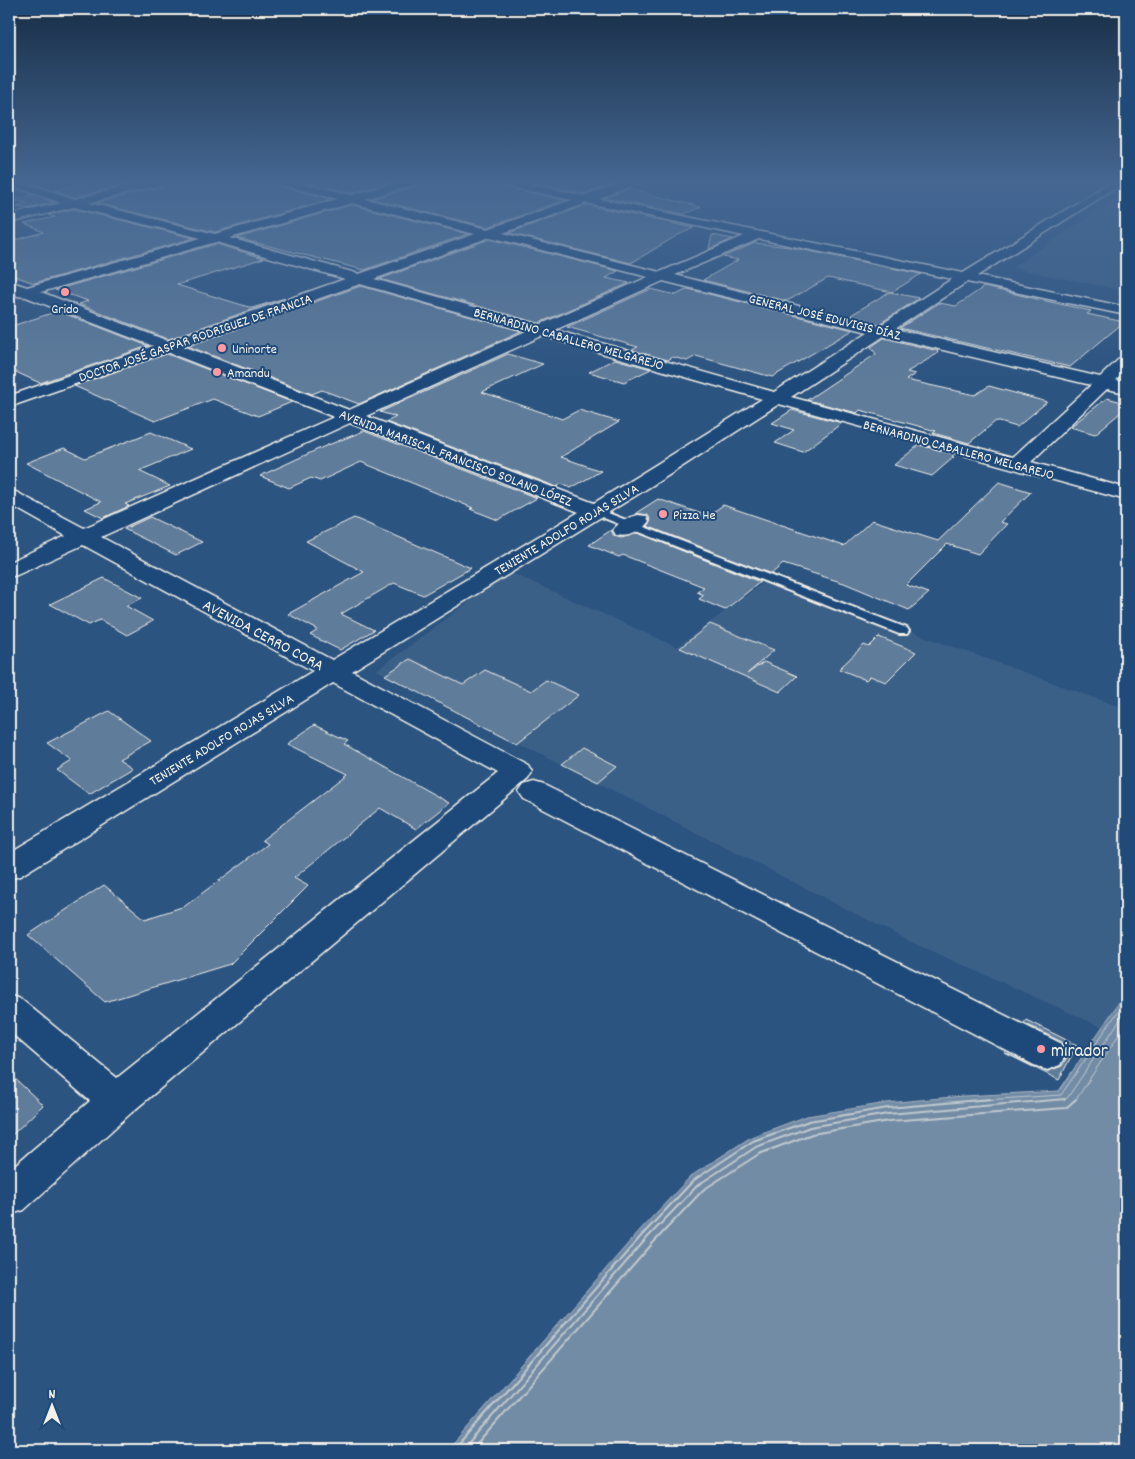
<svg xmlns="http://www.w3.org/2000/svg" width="1135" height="1459" viewBox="0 0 1135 1459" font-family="Dekko,sans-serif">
	<rect width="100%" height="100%" fill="#2c5481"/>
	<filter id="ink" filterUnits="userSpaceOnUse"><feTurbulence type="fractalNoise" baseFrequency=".02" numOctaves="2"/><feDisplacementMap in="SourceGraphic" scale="10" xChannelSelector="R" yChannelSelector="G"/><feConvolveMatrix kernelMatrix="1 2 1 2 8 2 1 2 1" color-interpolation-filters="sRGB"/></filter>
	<g filter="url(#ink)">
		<g fill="#3b6088">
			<path d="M1126,191v100l-114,-23 88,-59z"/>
			<path d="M509,572l168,75 90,-67 359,129v282l-24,36 -193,-86 -532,-271z"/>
		</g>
		<path fill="#738ca6" stroke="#a7b4c0" d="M1126,992v458h-678l191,-219 52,-55 60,-39 56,-21 80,-13 76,-7 96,-5z"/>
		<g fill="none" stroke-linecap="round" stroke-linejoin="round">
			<g stroke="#c0c9ce" stroke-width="1">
				<path d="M970,1101l91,-6 65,-95"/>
				<path d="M1064,1101l4,-4 58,-86"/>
				<path d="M1075,1101l51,-77"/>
			</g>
			<g stroke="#c0c9ce" stroke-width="2">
				<path d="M454,1450l189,-216 51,-54 59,-39 56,-20 79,-13 102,-9"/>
				<path d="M463,1450l184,-212 51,-53 58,-38 54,-20 78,-13 177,-15"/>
				<path d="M472,1450l181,-207 50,-53 56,-36 53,-20 77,-13 177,-13 10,-9"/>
			</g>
		</g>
		<g fill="#5e7b9a" stroke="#f4f1e8">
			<path d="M88,182h47l-60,15 -20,-7z"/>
			<path d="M166,182h110l3,4 52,13 -116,33 -118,-29 66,-17z"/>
			<path d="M308,182h82l-38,11z"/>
			<path d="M419,182h76l7,5 63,13 -77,27 -116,-28 45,-13z"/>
			<path d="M531,182h72l8,2 -26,10z"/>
			<path d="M628,189l73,18 -17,7 -79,-16z"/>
			<path d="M34,195l20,8 -28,6 -9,-2 11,-3 -14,-4z"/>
			<path d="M352,205l116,29 -104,36 -127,-32z"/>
			<path d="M587,205l79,17 28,6 -16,7 -47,28 -122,-30z"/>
			<path d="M74,209l120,29 -160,45 -25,-9v-32l35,-10 -20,-8 31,-7 -7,-2z"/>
			<path d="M712,235l21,4 -24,10z"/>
			<path d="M490,239l128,32 -12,7 23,5 -90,40 -159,-44z"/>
			<path d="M755,243l34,4 132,27 -29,18 -64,-14 -41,23 -84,-21 35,-20 -15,-3z"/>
			<path d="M216,244l48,14 -87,27 75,23 33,-10 -117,41 -89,-35 9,-3 -33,-11z"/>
			<path d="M361,286l160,45 -162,73 -37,-14 -10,4 -124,-48z"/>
			<path d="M984,287l107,24 -4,3 37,8 -54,45 -170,-39 39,-25 17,3z"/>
			<path d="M651,289l25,6 12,-6 165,41 -81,47 -76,-21 -9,5 -14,-4 -5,3 -36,-10 6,-3 -71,-20z"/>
			<path d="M889,292l30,6 -40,26 -26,-7 -2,-2z"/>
			<path d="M58,311l90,35 -108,37 -31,-14v-42z"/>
			<path d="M884,338l54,13 -1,3 -30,18 8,2 -9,6 69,15 14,-9 58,16 -30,25 -21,-6 -27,22 -36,-10 3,-2 -76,-21 -3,3 -50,-13 69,-46 -5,-7z"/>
			<path d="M167,354l125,48 -34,14 -45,-17 -58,22 -81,-35z"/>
			<path d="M508,354l35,10 -61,28 80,27 17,-9 40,12 -58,35 40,14 -30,17 -10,-4 -4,3 -171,-65 10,-5 -16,-5z"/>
			<path d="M615,359l36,10 -27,13 -35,-10z"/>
			<path d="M1107,398l19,5v5l-31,26 -25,-7z"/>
			<path d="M792,410l50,13 -39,29 -28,-9 19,-13 -22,-7z"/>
			<path d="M364,431l173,67 -39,22 -28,-11 3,-1 -112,-46 -41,19 -9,-3 -22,10 -29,-12 63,-29z"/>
			<path d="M151,432l40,17 -52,22 31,15 -45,18 4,2 -26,12 -18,-9 16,-7 -75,-39 38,-15 21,10z"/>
			<path d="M919,445l35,9 -2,3h2l-22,19 -38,-11z"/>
			<path d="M999,482l32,10 -31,30 7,2 -29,30 -31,-10 -41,41 23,8 -20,17 -65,-27 -61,-19 -12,10 -124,-48 4,-5 -3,-6 -12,-2 22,-14 50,17 15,-11 121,41 28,-26 66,21z"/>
			<path d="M150,517l52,25 -26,13 -52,-26z"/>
			<path d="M354,518l117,50 -48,27 -29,-12 -53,31 33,16 -34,20 -30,-15 8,-5 -30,-16 76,-42 -58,-31z"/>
			<path d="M611,530l3,6 7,2 17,-5 122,49 -35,28 -26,-11 5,-4 -7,-3 7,-5 -81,-32 -4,2 -30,-12z"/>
			<path d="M104,578l38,20 -16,8 27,15 -26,14 -27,-15 -11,5 -39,-21z"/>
			<path d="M710,624l64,26 -27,24 17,-12 33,14 -17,16 -100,-44z"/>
			<path d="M879,637l37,15 -30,30 -16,-6 -4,4 -27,-11 25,-24 5,2z"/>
			<path d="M410,659l53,26 22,-15 46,21 15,-11 33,15 -62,48 -132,-68z"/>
			<path d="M109,711l42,30 -32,18 14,9 -44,26 -32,-24 15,-9 -25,-18z"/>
			<path d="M314,725l34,16 -4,3 105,59 -33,26 -36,-21 -86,70 14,8 -78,78 -125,38 -77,-67 76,-50 41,34 40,-13 83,-62 -6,-4 86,-66 -61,-30z"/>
			<path d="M582,748l35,18 -19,16 -36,-18z"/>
			<path d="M1026,1020l51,25 -18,35 -54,-27 41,19 16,-6 6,-11 -6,-13 -38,-19z"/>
			<path d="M9,1073l34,32 -34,33z"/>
		</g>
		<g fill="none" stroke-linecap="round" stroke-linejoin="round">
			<g stroke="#f4f1e8" stroke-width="4">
				<path id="lane" d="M595,508l312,120 2,3 -2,3h-8l-308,-121 -1,-2 1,-2z"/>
			</g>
			<g stroke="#f4f1e8" stroke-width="3">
				<g id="street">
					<path d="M9,182h15l51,17 69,-17h20l-1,2 -74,19 126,31 123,-35 -59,-15 -1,-2h20l54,13 46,-13h19l-1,2 -51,15 123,30 84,-29 -70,-15 -5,-3h23l65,14 38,-14h17l-41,17 364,74 148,-91h14l-148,94 149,31v8l-159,-33 -72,47 205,48 20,-19 6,-1v14l-10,9 10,3v10l-19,-4 -76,73 95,26v12l-347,-96 -110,71 -317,196 176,94 4,7 -4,7 -397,334 -107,97 -15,5v-45l81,-69 -81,-70v-36l13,5 95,78 381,-305 -165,-90 -313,193 -11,3v-26l304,-182 -230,-126 -66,30 -8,2v-15l57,-26 -57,-32v-14l7,2 68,36 250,-111 -167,-65 -158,55v-11l144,-50 -127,-49 -9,-1 -2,-4 -6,-2v-9l18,6 174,-49 -127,-31 -65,16v-8l52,-12 -52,-18zM352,203l123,31 -116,40 -129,-36zM587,203l157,33 -84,36 -157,-39zM490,237l158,40 -109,48 -165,-46zM759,239l193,40 -73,47 -204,-51zM216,242l129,37 -177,62 -127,-49zM663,281l205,51 -94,60 -219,-62zM360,284l166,47 -177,79 -166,-64zM542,336l220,63 -168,104 -228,-87zM884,336l207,49 -78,72 -222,-60zM350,423l229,89 -247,148 -231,-123z"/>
					<path d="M638,515l8,1 3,5c-8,11 -20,17 -33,14l-3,-5c6,-8 16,-13 25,-15z"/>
					<path d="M534,782l10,3 516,258 6,11 -6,11 -13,5 -13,-5 -510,-266 -5,-7 5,-7z"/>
				</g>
			</g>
			<use href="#lane" fill="#1f4a7a" fill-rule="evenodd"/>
			<use href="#street" fill="#1f4a7a" fill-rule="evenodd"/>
		</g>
	</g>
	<linearGradient id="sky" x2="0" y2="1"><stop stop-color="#182e47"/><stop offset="0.47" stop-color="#456792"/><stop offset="1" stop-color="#456792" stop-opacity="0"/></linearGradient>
	<rect width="1135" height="387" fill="url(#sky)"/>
	<g fill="#ff9aa2" stroke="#1f4a7a" stroke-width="2">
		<circle cx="65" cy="292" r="5"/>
		<circle cx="222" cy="348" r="5"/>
		<circle cx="217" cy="372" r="5"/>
		<circle cx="663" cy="514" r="5"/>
		<circle cx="1041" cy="1049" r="5"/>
	</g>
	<g text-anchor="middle" stroke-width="4" stroke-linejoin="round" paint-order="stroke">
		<g font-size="14" fill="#f4f1e8" stroke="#1f4a7a" text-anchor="start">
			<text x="65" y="313" text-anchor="middle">Grido</text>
			<text x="232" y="353">Uninorte</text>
			<text x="227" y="377">Amandu</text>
			<text x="673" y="519">Pizza He</text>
		</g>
		<g font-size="14" fill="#f4f1e8" stroke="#1f4a7a">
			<text transform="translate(825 316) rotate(14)" y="5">GENERAL JOSÉ EDUVIGIS DÍAZ</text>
			<text transform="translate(195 337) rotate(-19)" y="5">DOCTOR JOSÉ GASPAR RODRIGUEZ DE FRANCIA</text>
			<text transform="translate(569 338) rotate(16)" y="5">BERNARDINO CABALLERO MELGAREJO</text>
			<text transform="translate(959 449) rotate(15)" y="5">BERNARDINO CABALLERO MELGAREJO</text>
			<text transform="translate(456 457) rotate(21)" y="5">AVENIDA MARISCAL FRANCISCO SOLANO LÓPEZ</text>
			<text transform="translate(566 529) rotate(-31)" y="5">TENIENTE ADOLFO ROJAS SILVA</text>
			<text transform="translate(221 739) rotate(-31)" y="5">TENIENTE ADOLFO ROJAS SILVA</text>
		</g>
		<g font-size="16" fill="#f4f1e8" stroke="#1f4a7a">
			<text transform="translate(264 634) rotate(28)" y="6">AVENIDA CERRO CORA</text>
		</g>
		<g font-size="19" fill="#f4f1e8" stroke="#1f4a7a" text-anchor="start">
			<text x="1051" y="1056">mirador</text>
		</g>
	</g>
	<rect width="1135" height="1459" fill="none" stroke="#1f4a7a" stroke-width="30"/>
	<rect x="15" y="15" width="1105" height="1429" fill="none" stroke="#f4f1e8" stroke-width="2" filter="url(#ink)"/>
	<g transform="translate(52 1406)" stroke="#1f4a7a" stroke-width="4" paint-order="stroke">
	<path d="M0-4L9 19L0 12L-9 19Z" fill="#f4f1e8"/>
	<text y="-8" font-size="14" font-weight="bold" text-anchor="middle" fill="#f4f1e8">N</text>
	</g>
</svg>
